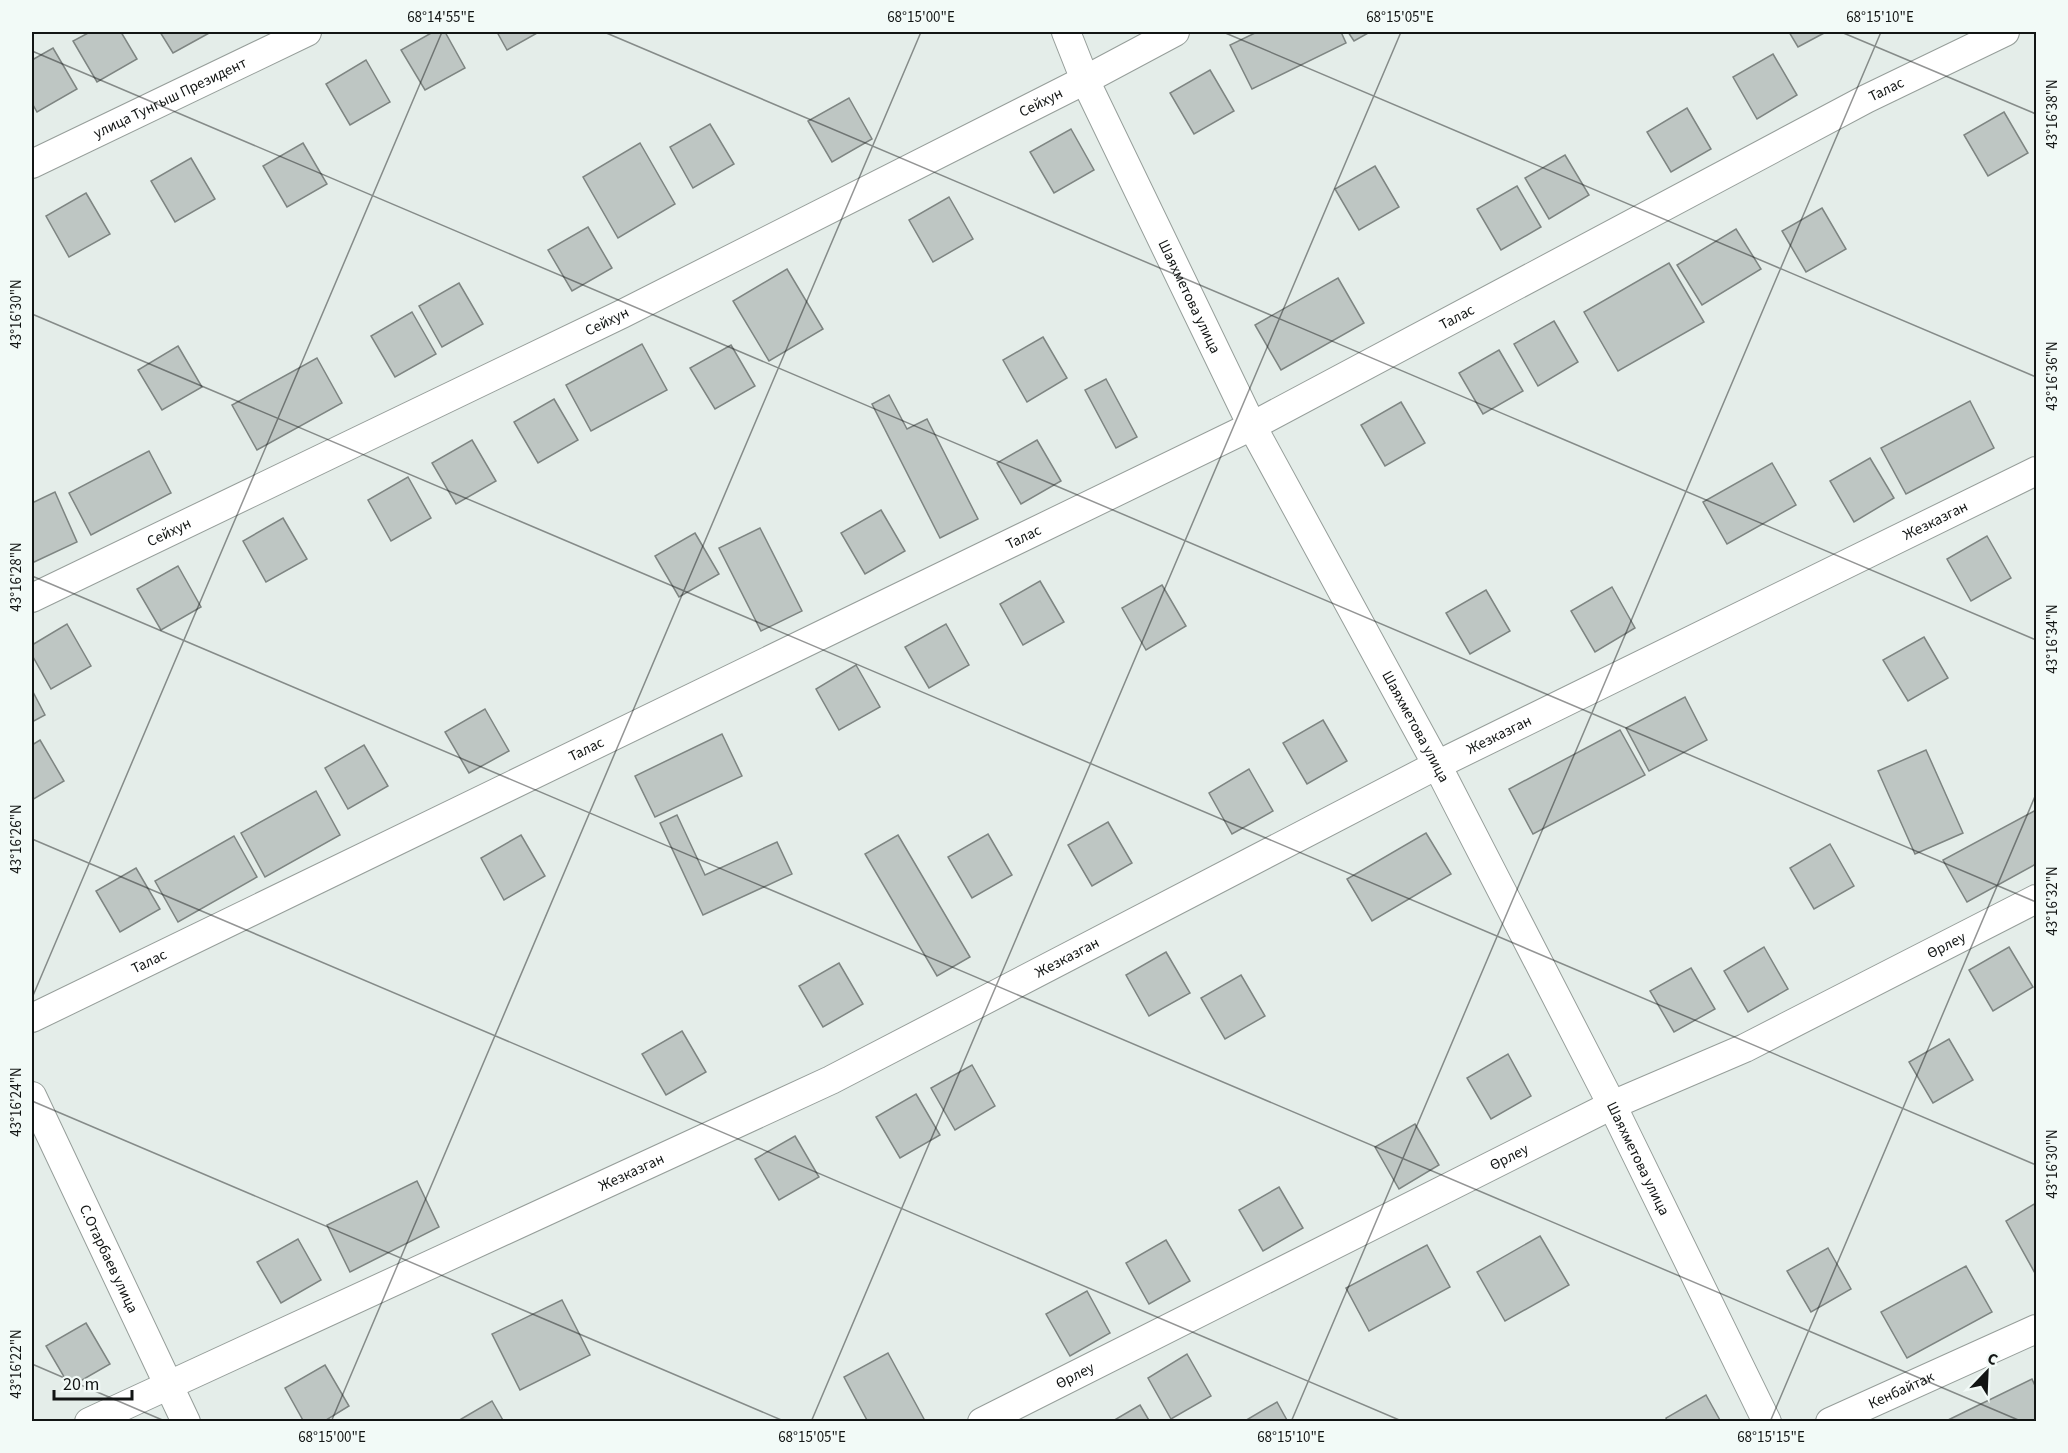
<svg xmlns="http://www.w3.org/2000/svg" width="2068" height="1453" viewBox="0 0 2068 1453" font-family="'Source Sans 3',sans-serif">
	<rect width="100%" height="100%" fill="#e4ede9"/>
	<g fill="#bec6c3" stroke="#7e8582" stroke-width="1.5">
		<path d="M90,32h31l16,27 -40,23 -24,-41z"/>
		<path d="M160,32h51l-38,21z"/>
		<path d="M433,32h12l20,36 -40,22 -24,-40z"/>
		<path d="M497,32h42l-32,18z"/>
		<path d="M1257,32h84l5,11 -94,46 -22,-44z"/>
		<path d="M1348,32h22l-16,9z"/>
		<path d="M1789,32h37l-28,15z"/>
		<path d="M53,48l24,41 -40,23 -5,-9v-43z"/>
		<path d="M1773,54l24,41 -40,24 -24,-42z"/>
		<path d="M366,60l24,42 -40,23 -24,-41z"/>
		<path d="M1210,70l24,41 -40,23 -24,-41z"/>
		<path d="M849,98l23,41 -40,23 -24,-41z"/>
		<path d="M1687,108l24,41 -40,23 -24,-40z"/>
		<path d="M2004,112l24,41 -40,23 -24,-41z"/>
		<path d="M710,124l24,40 -41,24 -23,-41z"/>
		<path d="M1071,129l23,41 -40,23 -24,-41z"/>
		<path d="M303,143l24,41 -40,23 -24,-41z"/>
		<path d="M640,143l35,61 -57,34 -35,-61z"/>
		<path d="M1565,155l24,40 -40,24 -24,-41z"/>
		<path d="M191,158l24,41 -40,23 -24,-41z"/>
		<path d="M1375,166l24,41 -40,23 -24,-41z"/>
		<path d="M1517,186l24,41 -40,23 -24,-41z"/>
		<path d="M86,193l24,41 -41,23 -23,-41z"/>
		<path d="M949,197l24,42 -40,23 -24,-42z"/>
		<path d="M1822,208l24,41 -40,23 -24,-41z"/>
		<path d="M588,227l24,41 -40,23 -24,-41z"/>
		<path d="M1736,229l25,40 -59,36 -25,-40z"/>
		<path d="M1669,263l35,59 -86,49 -34,-59z"/>
		<path d="M787,269l36,60 -54,32 -36,-60z"/>
		<path d="M1338,278l26,45 -83,47 -26,-45z"/>
		<path d="M459,283l24,41 -41,23 -23,-41z"/>
		<path d="M412,312l24,42 -41,23 -24,-41z"/>
		<path d="M1554,321l24,41 -40,24 -24,-42z"/>
		<path d="M1043,337l24,41 -40,24 -24,-42z"/>
		<path d="M642,344l25,46 -76,41 -25,-46z"/>
		<path d="M731,345l24,41 -40,23 -25,-41z"/>
		<path d="M178,346l24,41 -40,23 -24,-40z"/>
		<path d="M1499,350l24,41 -40,23 -24,-41z"/>
		<path d="M317,358l25,45 -85,47 -25,-45z"/>
		<path d="M1106,379l31,58 -21,11 -31,-58z"/>
		<path d="M889,395l18,34 20,-10 51,100 -38,19 -68,-134z"/>
		<path d="M554,399l24,41 -40,23 -24,-41z"/>
		<path d="M1970,401l24,47 -88,46 -25,-46z"/>
		<path d="M1401,402l24,41 -40,23 -24,-41z"/>
		<path d="M472,440l24,41 -40,23 -24,-41z"/>
		<path d="M1037,440l24,41 -40,23 -24,-41z"/>
		<path d="M149,451l22,42 -80,42 -22,-42z"/>
		<path d="M1870,458l24,40 -40,24 -24,-41z"/>
		<path d="M1772,463l24,42 -69,39 -24,-42z"/>
		<path d="M408,477l23,41 -40,23 -23,-41z"/>
		<path d="M55,492l22,50 -45,21v-60z"/>
		<path d="M881,510l24,41 -40,23 -24,-41z"/>
		<path d="M283,518l24,41 -41,23 -23,-41z"/>
		<path d="M760,528l42,83 -41,20 -42,-83z"/>
		<path d="M695,533l24,41 -40,23 -24,-41z"/>
		<path d="M1987,536l24,42 -40,23 -24,-42z"/>
		<path d="M178,566l23,41 -40,23 -24,-41z"/>
		<path d="M1040,581l24,41 -41,23 -23,-41z"/>
		<path d="M1162,585l24,41 -40,24 -24,-42z"/>
		<path d="M1612,587l23,41 -40,24 -24,-41z"/>
		<path d="M1486,590l24,41 -40,23 -24,-41z"/>
		<path d="M67,624l24,42 -40,23 -19,-34v-10z"/>
		<path d="M946,624l23,41 -40,23 -24,-41z"/>
		<path d="M1924,637l24,41 -40,23 -25,-41z"/>
		<path d="M856,665l24,42 -41,23 -23,-41z"/>
		<path d="M32,690l13,25 -13,7z"/>
		<path d="M1685,697l22,43 -58,31 -23,-43z"/>
		<path d="M485,709l24,42 -40,22 -24,-41z"/>
		<path d="M1323,720l24,41 -40,23 -24,-41z"/>
		<path d="M1620,730l25,45 -112,59 -24,-45z"/>
		<path d="M722,734l20,42 -87,41 -20,-41z"/>
		<path d="M40,740l24,41 -32,19v-55z"/>
		<path d="M364,745l24,41 -40,23 -23,-41z"/>
		<path d="M1926,750l37,83 -48,21 -37,-83z"/>
		<path d="M1249,769l24,42 -41,23 -23,-41z"/>
		<path d="M316,791l24,44 -75,42 -24,-44z"/>
		<path d="M2036,810v54l-69,38 -24,-42z"/>
		<path d="M677,815l28,60 72,-33 15,32 -89,41 -43,-92z"/>
		<path d="M1108,822l24,41 -40,23 -24,-41z"/>
		<path d="M1426,833l25,41 -79,47 -25,-42z"/>
		<path d="M988,834l24,41 -40,23 -24,-41z"/>
		<path d="M521,835l24,41 -41,24 -23,-42z"/>
		<path d="M898,835l72,122 -33,19 -72,-122z"/>
		<path d="M234,836l23,41 -79,45 -23,-41z"/>
		<path d="M1830,844l24,42 -40,23 -24,-41z"/>
		<path d="M136,868l24,41 -40,23 -24,-41z"/>
		<path d="M1764,947l24,42 -40,23 -24,-41z"/>
		<path d="M2009,947l24,40 -40,24 -24,-41z"/>
		<path d="M1166,952l24,41 -41,23 -23,-41z"/>
		<path d="M839,963l24,41 -40,23 -24,-41z"/>
		<path d="M1691,968l24,41 -41,23 -24,-41z"/>
		<path d="M1241,975l24,41 -40,23 -24,-41z"/>
		<path d="M682,1031l24,41 -40,23 -24,-41z"/>
		<path d="M1949,1039l24,41 -40,23 -24,-41z"/>
		<path d="M1508,1054l23,42 -40,23 -24,-41z"/>
		<path d="M972,1065l23,41 -40,24 -24,-42z"/>
		<path d="M916,1094l24,41 -40,23 -24,-41z"/>
		<path d="M1415,1124l24,41 -40,24 -24,-42z"/>
		<path d="M795,1136l24,41 -40,23 -24,-41z"/>
		<path d="M417,1181l22,46 -89,45 -23,-47z"/>
		<path d="M1279,1187l24,41 -40,23 -24,-41z"/>
		<path d="M2036,1203v72l-30,-54z"/>
		<path d="M1540,1236l29,49 -64,36 -28,-49z"/>
		<path d="M298,1239l23,41 -40,23 -24,-41z"/>
		<path d="M1166,1240l24,41 -41,23 -23,-41z"/>
		<path d="M1427,1245l23,42 -81,44 -23,-43z"/>
		<path d="M1828,1248l23,41 -40,23 -24,-41z"/>
		<path d="M1966,1266l26,46 -85,46 -26,-46z"/>
		<path d="M1087,1291l23,42 -40,23 -24,-42z"/>
		<path d="M562,1300l28,55 -70,35 -28,-56z"/>
		<path d="M86,1323l24,41 -40,23 -24,-41z"/>
		<path d="M888,1353l36,66 -4,3h-52l-24,-45z"/>
		<path d="M1187,1354l24,42 -40,23 -23,-41z"/>
		<path d="M325,1365l24,41 -26,16h-19l-19,-34z"/>
		<path d="M2032,1379l4,9v34h-92z"/>
		<path d="M1706,1395l15,27h-54l-1,-4z"/>
		<path d="M492,1401l12,21h-48z"/>
		<path d="M1277,1402l11,20h-45z"/>
		<path d="M1140,1405l10,17h-39z"/>
	</g>
	<g fill="none" stroke-linecap="round" stroke-linejoin="round">
		<g stroke="#969e9a" stroke-width="30">
			<g id="street">
				<path id="s1" d="M1066,32l19,48 167,346 185,339 175,340 155,317"/>
				<path id="s2" d="M32,164l275,-132"/>
				<path id="s3" d="M32,598l590,-284 463,-234 90,-48"/>
				<path id="s4" d="M32,1018l1220,-592 614,-327 139,-67"/>
				<path id="s5" d="M32,1096l154,326"/>
				<path id="s6" d="M89,1422l742,-342 606,-315 599,-294"/>
				<path id="s7" d="M982,1422l630,-317 133,-57 291,-149"/>
				<path id="s8" d="M1830,1422l206,-93"/>
			</g>
		</g>
		<use href="#street" stroke="#fff" stroke-width="28"/>
	</g>
	<path fill="none" stroke="#121514" stroke-width="1.5" stroke-opacity="0.45" d="M604,32l1432,608M1223,32l813,345M1841,32l195,82M32,51l2004,851M32,314l2004,851M32,576l1991,846M32,839l1372,583M32,998l410,-966M32,1101l754,321M32,1364l135,58M331,1422l590,-1390M811,1422l590,-1390M1291,1422l590,-1390M1770,1422l266,-628"/>
	<g text-anchor="middle" stroke-width="4.5" stroke-linejoin="round" paint-order="stroke">
		<g font-size="15" fill="#121514" stroke="#f2faf7">
			<text dy="5" stroke="none"><textPath href="#s4" startOffset="2074">Талас</textPath></text>
			<text dy="5" stroke="none"><textPath href="#s2" startOffset="153">улица Тунгыш Президент</textPath></text>
			<text dy="5" stroke="none"><textPath href="#s3" startOffset="1124">Сейхун</textPath></text>
			<text dy="5" stroke="none"><textPath href="#s1" startOffset="292">Шаяхметова улица</textPath></text>
			<text dy="5" stroke="none"><textPath href="#s4" startOffset="1588">Талас</textPath></text>
			<text dy="5" stroke="none"><textPath href="#s3" startOffset="638">Сейхун</textPath></text>
			<text dy="5" stroke="none"><textPath href="#s6" startOffset="2055">Жезказган</textPath></text>
			<text dy="5" stroke="none"><textPath href="#s3" startOffset="152">Сейхун</textPath></text>
			<text dy="5" stroke="none"><textPath href="#s4" startOffset="1102">Талас</textPath></text>
			<text dy="5" stroke="none"><textPath href="#s1" startOffset="778">Шаяхметова улица</textPath></text>
			<text dy="5" stroke="none"><textPath href="#s6" startOffset="1569">Жезказган</textPath></text>
			<text dy="5" stroke="none"><textPath href="#s4" startOffset="616">Талас</textPath></text>
			<text dy="5" stroke="none"><textPath href="#s7" startOffset="1076">Өрлеу</textPath></text>
			<text dy="5" stroke="none"><textPath href="#s6" startOffset="1083">Жезказган</textPath></text>
			<text dy="5" stroke="none"><textPath href="#s4" startOffset="130">Талас</textPath></text>
			<text dy="5" stroke="none"><textPath href="#s7" startOffset="590">Өрлеу</textPath></text>
			<text dy="5" stroke="none"><textPath href="#s1" startOffset="1264">Шаяхметова улица</textPath></text>
			<text dy="5" stroke="none"><textPath href="#s6" startOffset="597">Жезказган</textPath></text>
			<text dy="5" stroke="none"><textPath href="#s5" startOffset="180">С.Отарбаев улица</textPath></text>
			<text dy="5" stroke="none"><textPath href="#s7" startOffset="104">Өрлеу</textPath></text>
			<text dy="5" stroke="none"><textPath href="#s8" startOffset="78">Кенбайтак</textPath></text>
		</g>
	</g>
	<rect width="2068" height="1453" fill="none" stroke="#f2faf7" stroke-width="66"/>
	<g transform="translate(1987 1372) rotate(23)" stroke="#f2faf7" stroke-width="4.5" paint-order="stroke">
	<path d="M0-4.5L10 22L0 15L-10 22Z" fill="#121514"/>
	<text y="-9" font-size="16" font-weight="bold" text-anchor="middle" fill="#121514">С</text>
	</g>
	<path d="M54 1390v9h78v-9" fill="none" stroke="#121514" stroke-width="3"/>
	<text x="63" y="1390" font-size="18" fill="#121514" stroke="#f2faf7" stroke-width="4.5" paint-order="stroke">20 m</text>
	<rect x="33" y="33" width="2002" height="1387" fill="none" stroke="#121514" stroke-width="2"/>
	<g font-size="15" text-anchor="middle" fill="#121514">
		<text x="441" y="22">68°14'55"E</text>
		<text x="921" y="22">68°15'00"E</text>
		<text x="1400" y="22">68°15'05"E</text>
		<text x="1880" y="22">68°15'10"E</text>
		<text transform="translate(2052 114) rotate(-90)" y="5">43°16'38"N</text>
		<text transform="translate(16 314) rotate(-90)" y="5">43°16'30"N</text>
		<text transform="translate(2052 376) rotate(-90)" y="5">43°16'36"N</text>
		<text transform="translate(16 577) rotate(-90)" y="5">43°16'28"N</text>
		<text transform="translate(2052 639) rotate(-90)" y="5">43°16'34"N</text>
		<text transform="translate(16 839) rotate(-90)" y="5">43°16'26"N</text>
		<text transform="translate(2052 901) rotate(-90)" y="5">43°16'32"N</text>
		<text transform="translate(16 1102) rotate(-90)" y="5">43°16'24"N</text>
		<text transform="translate(2052 1164) rotate(-90)" y="5">43°16'30"N</text>
		<text transform="translate(16 1364) rotate(-90)" y="5">43°16'22"N</text>
		<text x="332" y="1442">68°15'00"E</text>
		<text x="812" y="1442">68°15'05"E</text>
		<text x="1291" y="1442">68°15'10"E</text>
		<text x="1771" y="1442">68°15'15"E</text>
	</g>
</svg>
